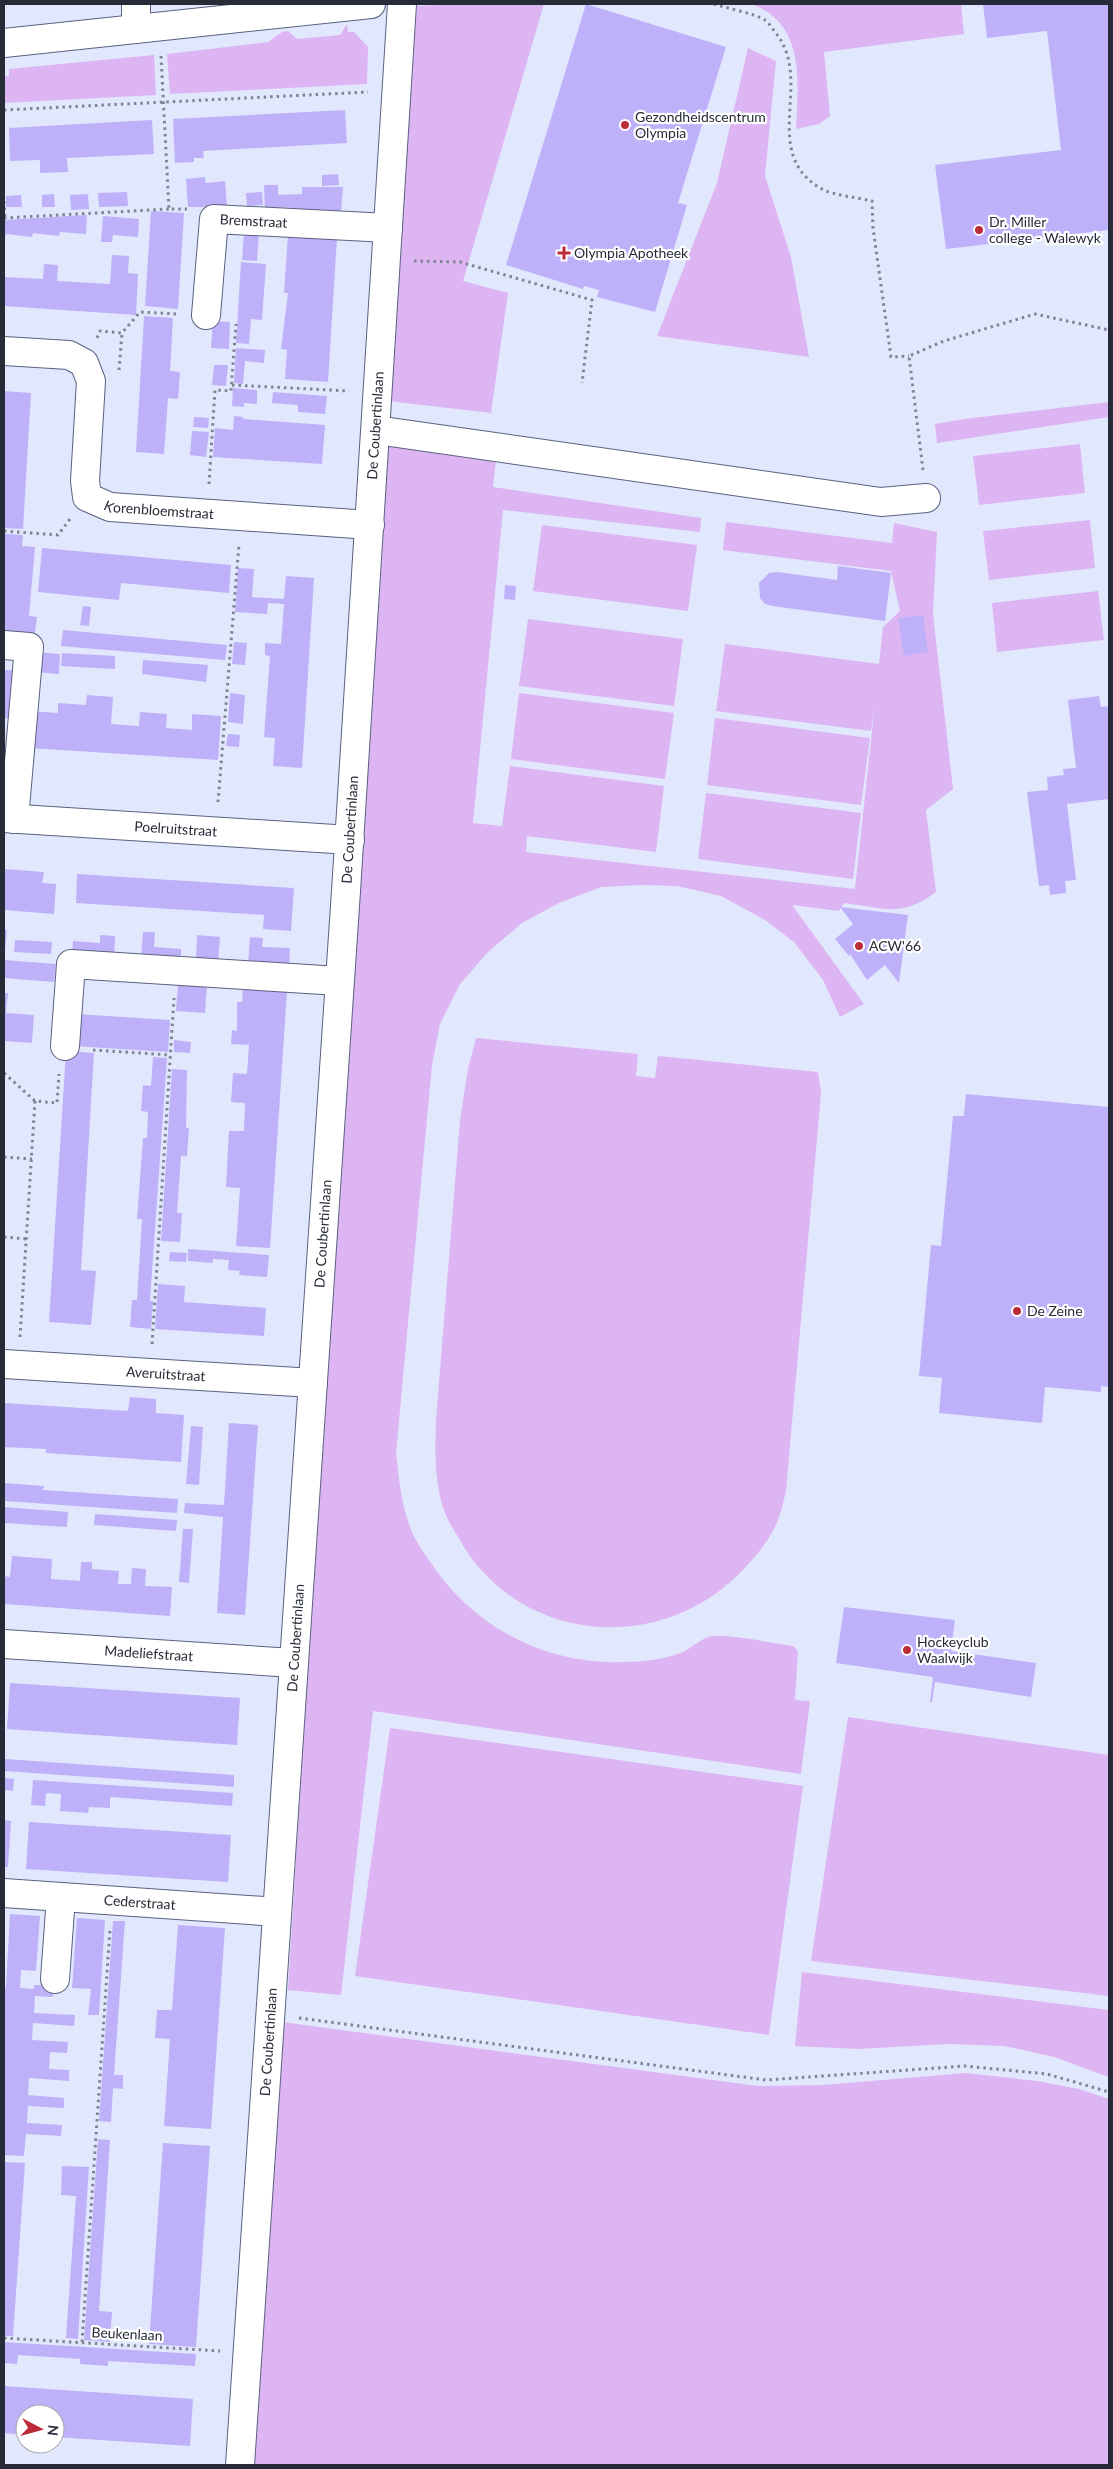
<svg xmlns="http://www.w3.org/2000/svg" width="1113" height="2469" viewBox="0 0 1113 2469" font-family="Lato,sans-serif">
	<rect width="100%" height="100%" fill="#e1e8fd"/>
	<g fill="#deb5f3">
		<path d="M450,4h94l-81,277 45,12 -17,120 -103,-12 29,-395z"/>
		<path d="M750,4h211l3,30 -140,18 6,64 -11,8 -23,5c2,-47 10,-107 -46,-125z"/>
		<path d="M347,24l1,8h6l14,15 -1,37 -197,10 -3,-40 101,-12 14,-10 6,-1 9,8 43,-4z"/>
		<path d="M748,48l28,13 -11,115 26,81 18,100 -152,-21 60,-153z"/>
		<path d="M154,55l2,40 -152,8v-27h5v-7z"/>
		<path d="M1109,402v15l-172,26 -2,-19 29,-5z"/>
		<path d="M382,442l114,18 -3,27 208,31 -1,14 -197,-22 -30,313 29,3 8,-60 154,20 -8,66 -129,-16 -1,16 329,37 20,-186 -4,28 -155,-20 9,-67 154,20 4,-37 17,-16 -9,-40 -168,-21 3,-28 166,21 2,-20 43,9 -4,82 20,175 -27,21 10,82c-35,26 -52,16 -92,11l-5,8 -47,-6 72,99 -24,13 -17,-37 -29,-38 -29,-22 -44,-24 -44,-10 -36,-1 -40,2 -42,16 -37,20 -34,29 -28,32 -20,40 -8,41 -36,388c3,25 5,50 14,74 4,12 12,23 19,33 43,67 116,105 196,102 18,0 39,-3 56,-9 10,-4 22,-17 33,-17 25,-1 55,7 79,10l5,5 -3,49 15,1 -9,73 -428,-63 -32,284 -53,-5z"/>
		<path d="M1080,444l5,49 -106,12 -6,-49z"/>
		<path d="M1090,520l5,48 -106,12 -6,-49z"/>
		<path d="M542,525l155,20 -9,66 -155,-20z"/>
		<path d="M1098,591l6,49 -107,12 -5,-49z"/>
		<path d="M528,619l155,20 -9,67 -155,-20z"/>
		<path d="M519,693l155,20 -9,66 -154,-20z"/>
		<path d="M715,718l155,20 -9,67 -154,-20z"/>
		<path d="M706,793l155,20 -8,66 -155,-20z"/>
		<path d="M476,1038l162,16 -2,22 19,2 3,-22 160,16 3,21 -35,398c-3,12 -6,26 -11,36 -9,18 -23,34 -37,48 -84,82 -223,66 -280,-38 -5,-8 -10,-16 -13,-24 -11,-30 -10,-62 -9,-93l24,-300 8,-51z"/>
		<path d="M848,1717l261,38v241l-298,-35z"/>
		<path d="M390,1728l413,58 -34,249 -414,-59z"/>
		<path d="M802,1972l307,38v67l-55,-20 -49,-11 -57,-2 -89,5 -64,-3z"/>
		<path d="M282,2022l476,64 65,-1 143,-12 71,8 42,8 30,10v366h-857z"/>
	</g>
	<g fill="#beb1fa">
		<path d="M586,4l140,43 -48,156 9,2 -32,107 -58,-15 2,-7 -15,-4 -1,3 -77,-24z"/>
		<path d="M983,4h126v226l-163,19 -11,-84 126,-15 -14,-119 -60,7z"/>
		<path d="M345,110l2,33 -144,8 1,7h-10v4l-19,1 -2,-44z"/>
		<path d="M152,120l2,34 -87,4 1,14 -28,1v-13l-30,1 -1,-33z"/>
		<path d="M338,174l1,11 -17,1v-11z"/>
		<path d="M205,177l1,6 19,-2 2,26h-39l-2,-28z"/>
		<path d="M264,185h14v10l24,-1v-7h41l-2,25 -62,-5v5h-14z"/>
		<path d="M127,192l1,14 -29,1 -1,-14z"/>
		<path d="M262,192l1,13 -16,1 -1,-13z"/>
		<path d="M54,194l1,13h-13v-12z"/>
		<path d="M88,194l1,15 -18,1 -1,-15z"/>
		<path d="M21,195l1,12h-16v-11z"/>
		<path d="M151,211l33,2 -6,96 -33,-3z"/>
		<path d="M87,215l-1,19 -26,-2 -1,4 -26,-3 -1,4 -26,-3 -2,4v-18z"/>
		<path d="M103,216l36,3 -1,18 -25,-2 -1,7h-11z"/>
		<path d="M244,233l15,1 -2,27 -15,-1z"/>
		<path d="M288,235l49,3 -9,144 -43,-3 2,-29 -6,-1 7,-56h-4z"/>
		<path d="M112,255l17,1 -1,17 10,1 -2,41 -132,-9v-29l39,2 1,-15 14,1 -1,16 53,3z"/>
		<path d="M241,262l25,2 -4,56 -11,-1 -2,25 -13,-1z"/>
		<path d="M144,316l29,2 -3,53 10,1 -2,27 -10,-1 -4,56 -28,-2z"/>
		<path d="M213,321l17,1 -1,27 -18,-1z"/>
		<path d="M236,348l29,2 -1,13 -19,-2 -2,23 -9,-1z"/>
		<path d="M214,365h14l-2,21 -14,-1z"/>
		<path d="M233,388l24,2v14l-13,-1v4l-12,-1z"/>
		<path d="M4,391l27,2 -8,136 -19,-1z"/>
		<path d="M273,392l54,4 -2,18 -27,-2v-7l-26,-2z"/>
		<path d="M234,416l9,1v2l82,6 -3,39 -109,-7 2,-29 18,2z"/>
		<path d="M194,417l15,1 -1,10 -15,-1z"/>
		<path d="M192,431l17,1 -3,25 -16,-2z"/>
		<path d="M5,534l18,1 -1,11 13,1 -6,69 8,1 -2,16 -31,-2z"/>
		<path d="M42,548l189,17 -2,28 -108,-10 -2,17 -81,-8z"/>
		<path d="M838,566l53,7 -6,48 -113,-15 -7,-2 -5,-6 -1,-15 10,-10 8,-1 60,8z"/>
		<path d="M238,568l16,1 -2,28 32,2 2,-23 28,2 -12,190 -29,-2 2,-28 -11,-1 6,-81 -5,-1v-12l16,1 3,-40 -16,-1 -1,11 -32,-2z"/>
		<path d="M505,585l11,1 -1,14 -11,-1z"/>
		<path d="M83,606l8,1 -2,19 -9,-1z"/>
		<path d="M923,615l5,37 -24,4 -6,-38z"/>
		<path d="M63,630l164,15 -2,15 -164,-14z"/>
		<path d="M234,642l13,1 -2,22 -13,-1z"/>
		<path d="M35,652l25,2 -1,20 -26,-2z"/>
		<path d="M62,653l53,3v13l-54,-3z"/>
		<path d="M143,660l65,5 -2,17 -64,-8z"/>
		<path d="M4,670h10l-3,48h-7z"/>
		<path d="M230,693l15,2 -2,29 -15,-2z"/>
		<path d="M87,695l26,2 -2,27 28,2 1,-14 27,2 -1,14 26,2v-16l29,2 -3,44 -189,-12 2,-37 27,2v-10l28,2z"/>
		<path d="M1099,696l2,11 8,-1v93l-42,5 9,76 -11,1 1,12 -16,2 -1,-10 -10,1 -12,-94 21,-2 -1,-13 17,-2 -1,-6 13,-1 -8,-68z"/>
		<path d="M228,734l12,1 -1,12 -13,-1z"/>
		<path d="M4,869l40,3 -2,11 14,1 -2,30 -50,-4z"/>
		<path d="M77,874l217,14 -3,43 -28,-2 1,-14 -188,-12z"/>
		<path d="M840,907l68,8 -9,68 -14,-18 -18,15 -17,-26 -1,2 -14,-17 18,-15z"/>
		<path d="M4,930h3l-2,20 -1,-1z"/>
		<path d="M143,932h12l-1,15 27,2v13l-40,-3z"/>
		<path d="M100,935l15,1 -1,23 -42,-4 1,-14 27,2z"/>
		<path d="M197,935l23,2 -2,25 -22,-2z"/>
		<path d="M250,937l13,1 -1,9 28,1 -1,19 -41,-3z"/>
		<path d="M15,940l37,2 -1,12 -37,-2z"/>
		<path d="M4,960l52,4 -2,18 -50,-4z"/>
		<path d="M178,984l29,1 -2,28 -29,-2z"/>
		<path d="M243,987l44,4 -17,257 -34,-2 4,-58 -14,-1 3,-56h15l1,-28 -14,-1 2,-29 14,1 2,-29 -18,-1 1,-14 5,1v-29h5z"/>
		<path d="M4,993h4l-2,20 28,2 -2,28 -28,-2z"/>
		<path d="M76,1014l94,6 -2,32 -95,-6z"/>
		<path d="M174,1040l17,2 -1,11 -16,-1z"/>
		<path d="M66,1051l28,2 -13,217 15,1 -5,54 -42,-3z"/>
		<path d="M153,1057l14,1 -17,243h3l-2,28 -21,-2 2,-27h5l5,-81h-5l6,-81h4l1,-26 -7,-1 2,-26 8,1z"/>
		<path d="M172,1069l15,1 -1,58h3l-2,28h-6l-4,57h5l-2,29 -19,-1z"/>
		<path d="M966,1094l143,13v280l-8,-1v6l-56,-5 -3,36 -103,-10 3,-35 -23,-2 12,-131 10,1 12,-130h11z"/>
		<path d="M188,1249l81,6 -2,22 -28,-2 1,-4 -12,-1 1,-10 -16,-1v4l-25,-2z"/>
		<path d="M170,1252l17,1 -1,9 -17,-1z"/>
		<path d="M158,1284l27,2 -1,16 82,6 -2,28 -109,-7z"/>
		<path d="M130,1397l26,2v14l28,2 -3,47 -135,-9v-4l-42,-2v-44l124,8z"/>
		<path d="M229,1423l29,2 -13,190 -28,-2 6,-96 -39,-4 1,-10 39,2z"/>
		<path d="M191,1426l12,1 -4,58 -13,-1z"/>
		<path d="M4,1483l40,3 -1,4 135,9 -1,14 -173,-12z"/>
		<path d="M4,1507l64,5 -1,15 -63,-4z"/>
		<path d="M95,1514l82,6 -1,11 -82,-6z"/>
		<path d="M183,1529h10l-4,54 -10,-1z"/>
		<path d="M12,1556l40,3 -1,20 29,2 1,-19h11v7l27,2 -1,13h13l1,-16 14,1 -1,17 27,1 -2,29 -166,-12v-28l6,1z"/>
		<path d="M844,1607l111,13 -4,31 85,12 -5,34 -96,-15 -3,20h-2l3,-25 -97,-14z"/>
		<path d="M10,1683l230,15 -3,47 -230,-16z"/>
		<path d="M5,1759l229,16v12l-230,-16z"/>
		<path d="M4,1778l10,1 -1,12 -9,-1z"/>
		<path d="M33,1780l200,13 -1,13 -122,-9v11l-21,-1 -1,6 -28,-2 1,-17 -15,-1 -1,13 -14,-1z"/>
		<path d="M4,1820l7,1 -3,46h-4z"/>
		<path d="M29,1822l202,13 -3,47 -202,-13z"/>
		<path d="M10,1914l30,2 -4,55 -15,-1 -1,18 14,1v-4l20,1 -1,11 -18,-1 -1,17 41,2 -1,11 -41,-3 -1,17 36,2 -1,11 -17,-1 -1,17 20,1v11l-40,-3 -1,17 36,3v10l-36,-2 -1,17 35,2 -1,11 -35,-2 -2,22 -20,-1v-168h2z"/>
		<path d="M77,1918l28,2 -6,95h-11l3,-26 -19,-1z"/>
		<path d="M113,1921h12l-11,154h9v14l-10,-1 -2,34 -12,-1z"/>
		<path d="M178,1925l47,3 -14,201 -47,-3 6,-87 -15,-1 2,-28h15z"/>
		<path d="M98,2139l12,1 -11,171 13,1 -2,30 -26,-2z"/>
		<path d="M163,2143l47,3 -14,201 -47,-3z"/>
		<path d="M4,2162l21,1 -12,173h-9z"/>
		<path d="M62,2166l27,1 -11,172 -12,-1 10,-142 -15,-1z"/>
		<path d="M4,2342l192,12 -1,12 -87,-5v5l-28,-2v-5l-62,-4 -1,9 -13,-1z"/>
		<path d="M4,2386l189,13 -3,47 -135,-9v-23h-30v21l-21,-2z"/>
	</g>
	<g fill="none" stroke-linecap="round" stroke-linejoin="round">
		<g stroke="#58627f" stroke-width="30">
			<g id="minor">
				<path d="M136,4v25"/>
				<path d="M4,43l367,-39"/>
				<path id="s1" d="M206,315l8,-96 174,9"/>
				<path id="s2" d="M4,351l65,4 15,8 7,18 -6,100 2,16 23,10 260,18"/>
				<path d="M376,430l505,72 45,-4"/>
				<path d="M4,645l25,2 -15,172"/>
				<path id="s3" d="M4,818l346,22"/>
				<path d="M65,1046l6,-82 268,17"/>
				<path id="s4" d="M4,1364l309,19"/>
				<path id="s5" d="M4,1644l289,19"/>
				<path id="s6" d="M4,1893l273,19"/>
				<path d="M55,1979l6,-82"/>
				<path id="s7" d="M240,2465l106,-1574 56,-887"/>
			</g>
		</g>
		<g stroke="#7e8494" stroke-width="3" stroke-dasharray="2.5 4" stroke-linecap="butt">
			<path d="M714,4c12,4 42,10 51,16 4,3 7,8 10,12 40,48 -16,119 45,156 14,8 36,9 52,13l1,27 18,129 18,-1"/>
			<path d="M161,56l8,153h18"/>
			<path d="M4,110l364,-18"/>
			<path d="M4,201l1,17"/>
			<path d="M4,218l165,-9"/>
			<path d="M414,261l46,1 132,38 -10,83"/>
			<path d="M97,338l3,-7 22,2 18,-21 37,2"/>
			<path d="M119,370l3,-37"/>
			<path d="M232,385l117,6"/>
			<path d="M923,470l-14,-114 35,-15 91,-27 74,16"/>
			<path d="M209,484l6,-94 16,1 5,-67"/>
			<path d="M4,531l54,4 12,-16"/>
			<path d="M218,802l21,-258"/>
			<path d="M93,1050l77,5"/>
			<path d="M4,1073l31,28 22,2 2,-29"/>
			<path d="M4,1157l28,2"/>
			<path d="M4,1237l23,2"/>
			<path d="M20,1337l15,-236"/>
			<path d="M152,1344l22,-346"/>
			<path d="M299,2018l467,62 199,-14 82,8 62,18"/>
			<path d="M4,2338l216,13"/>
			<path d="M82,2342l28,-413"/>
		</g>
		<use href="#minor" stroke="#fff" stroke-width="28"/>
	</g>
	<g fill="#bc2b3a" stroke="#fff" stroke-width="2">
		<circle cx="625" cy="125" r="5"/>
		<circle cx="979" cy="230" r="5"/>
		<path d="M561.5 245.5h5v5h5v5h-5v5h-5v-5h-5v-5h5z"/>
		<circle cx="859" cy="946" r="5"/>
		<circle cx="1017" cy="1311" r="5"/>
		<circle cx="907" cy="1650" r="5"/>
	</g>
	<g text-anchor="middle" stroke-width="4.5" stroke-linejoin="round" paint-order="stroke">
		<g font-size="14" fill="#262b37" stroke="#fff" text-anchor="start">
			<text x="635" y="122">Gezondheidscentrum<tspan x="635" dy="16">Olympia</tspan></text>
			<text x="989" y="227">Dr. Miller<tspan x="989" dy="16">college - Walewyk</tspan></text>
			<text x="574" y="258">Olympia Apotheek</text>
			<text x="869" y="951">ACW'66</text>
			<text x="1027" y="1316">De Zeine</text>
			<text x="917" y="1647">Hockeyclub<tspan x="917" dy="16">Waalwijk</tspan></text>
		</g>
		<g font-size="14" fill="#262b37" stroke="#fff">
			<text dy="5" stroke="none"><textPath href="#s1" startOffset="136">Bremstraat</textPath></text>
			<text dy="5" stroke="none"><textPath href="#s7" startOffset="2044">De Coubertinlaan</textPath></text>
			<text dy="5" stroke="none"><textPath href="#s2" startOffset="292">Korenbloemstraat</textPath></text>
			<text dy="5" stroke="none"><textPath href="#s3" startOffset="172">Poelruitstraat</textPath></text>
			<text dy="5" stroke="none"><textPath href="#s7" startOffset="1639">De Coubertinlaan</textPath></text>
			<text dy="5" stroke="none"><textPath href="#s7" startOffset="1234">De Coubertinlaan</textPath></text>
			<text dy="5" stroke="none"><textPath href="#s4" startOffset="162">Averuitstraat</textPath></text>
			<text dy="5" stroke="none"><textPath href="#s7" startOffset="829">De Coubertinlaan</textPath></text>
			<text dy="5" stroke="none"><textPath href="#s5" startOffset="145">Madeliefstraat</textPath></text>
			<text dy="5" stroke="none"><textPath href="#s6" startOffset="136">Cederstraat</textPath></text>
			<text dy="5" stroke="none"><textPath href="#s7" startOffset="424">De Coubertinlaan</textPath></text>
			<text transform="translate(127 2334) rotate(3)" y="5">Beukenlaan</text>
		</g>
	</g>
	<rect width="1113" height="2469" fill="none" stroke="#262b37" stroke-width="10"/>
	<g transform="translate(40 2429) rotate(96)"><circle r="24" fill="#ffffff" stroke="#a8aaaf"/>
	<path d="M0-4L9 19L0 12L-9 19Z" fill="#bc2b3a"/>
	<text y="-8" font-size="14" font-weight="bold" text-anchor="middle" fill="#262b37">N</text>
	</g>
</svg>
